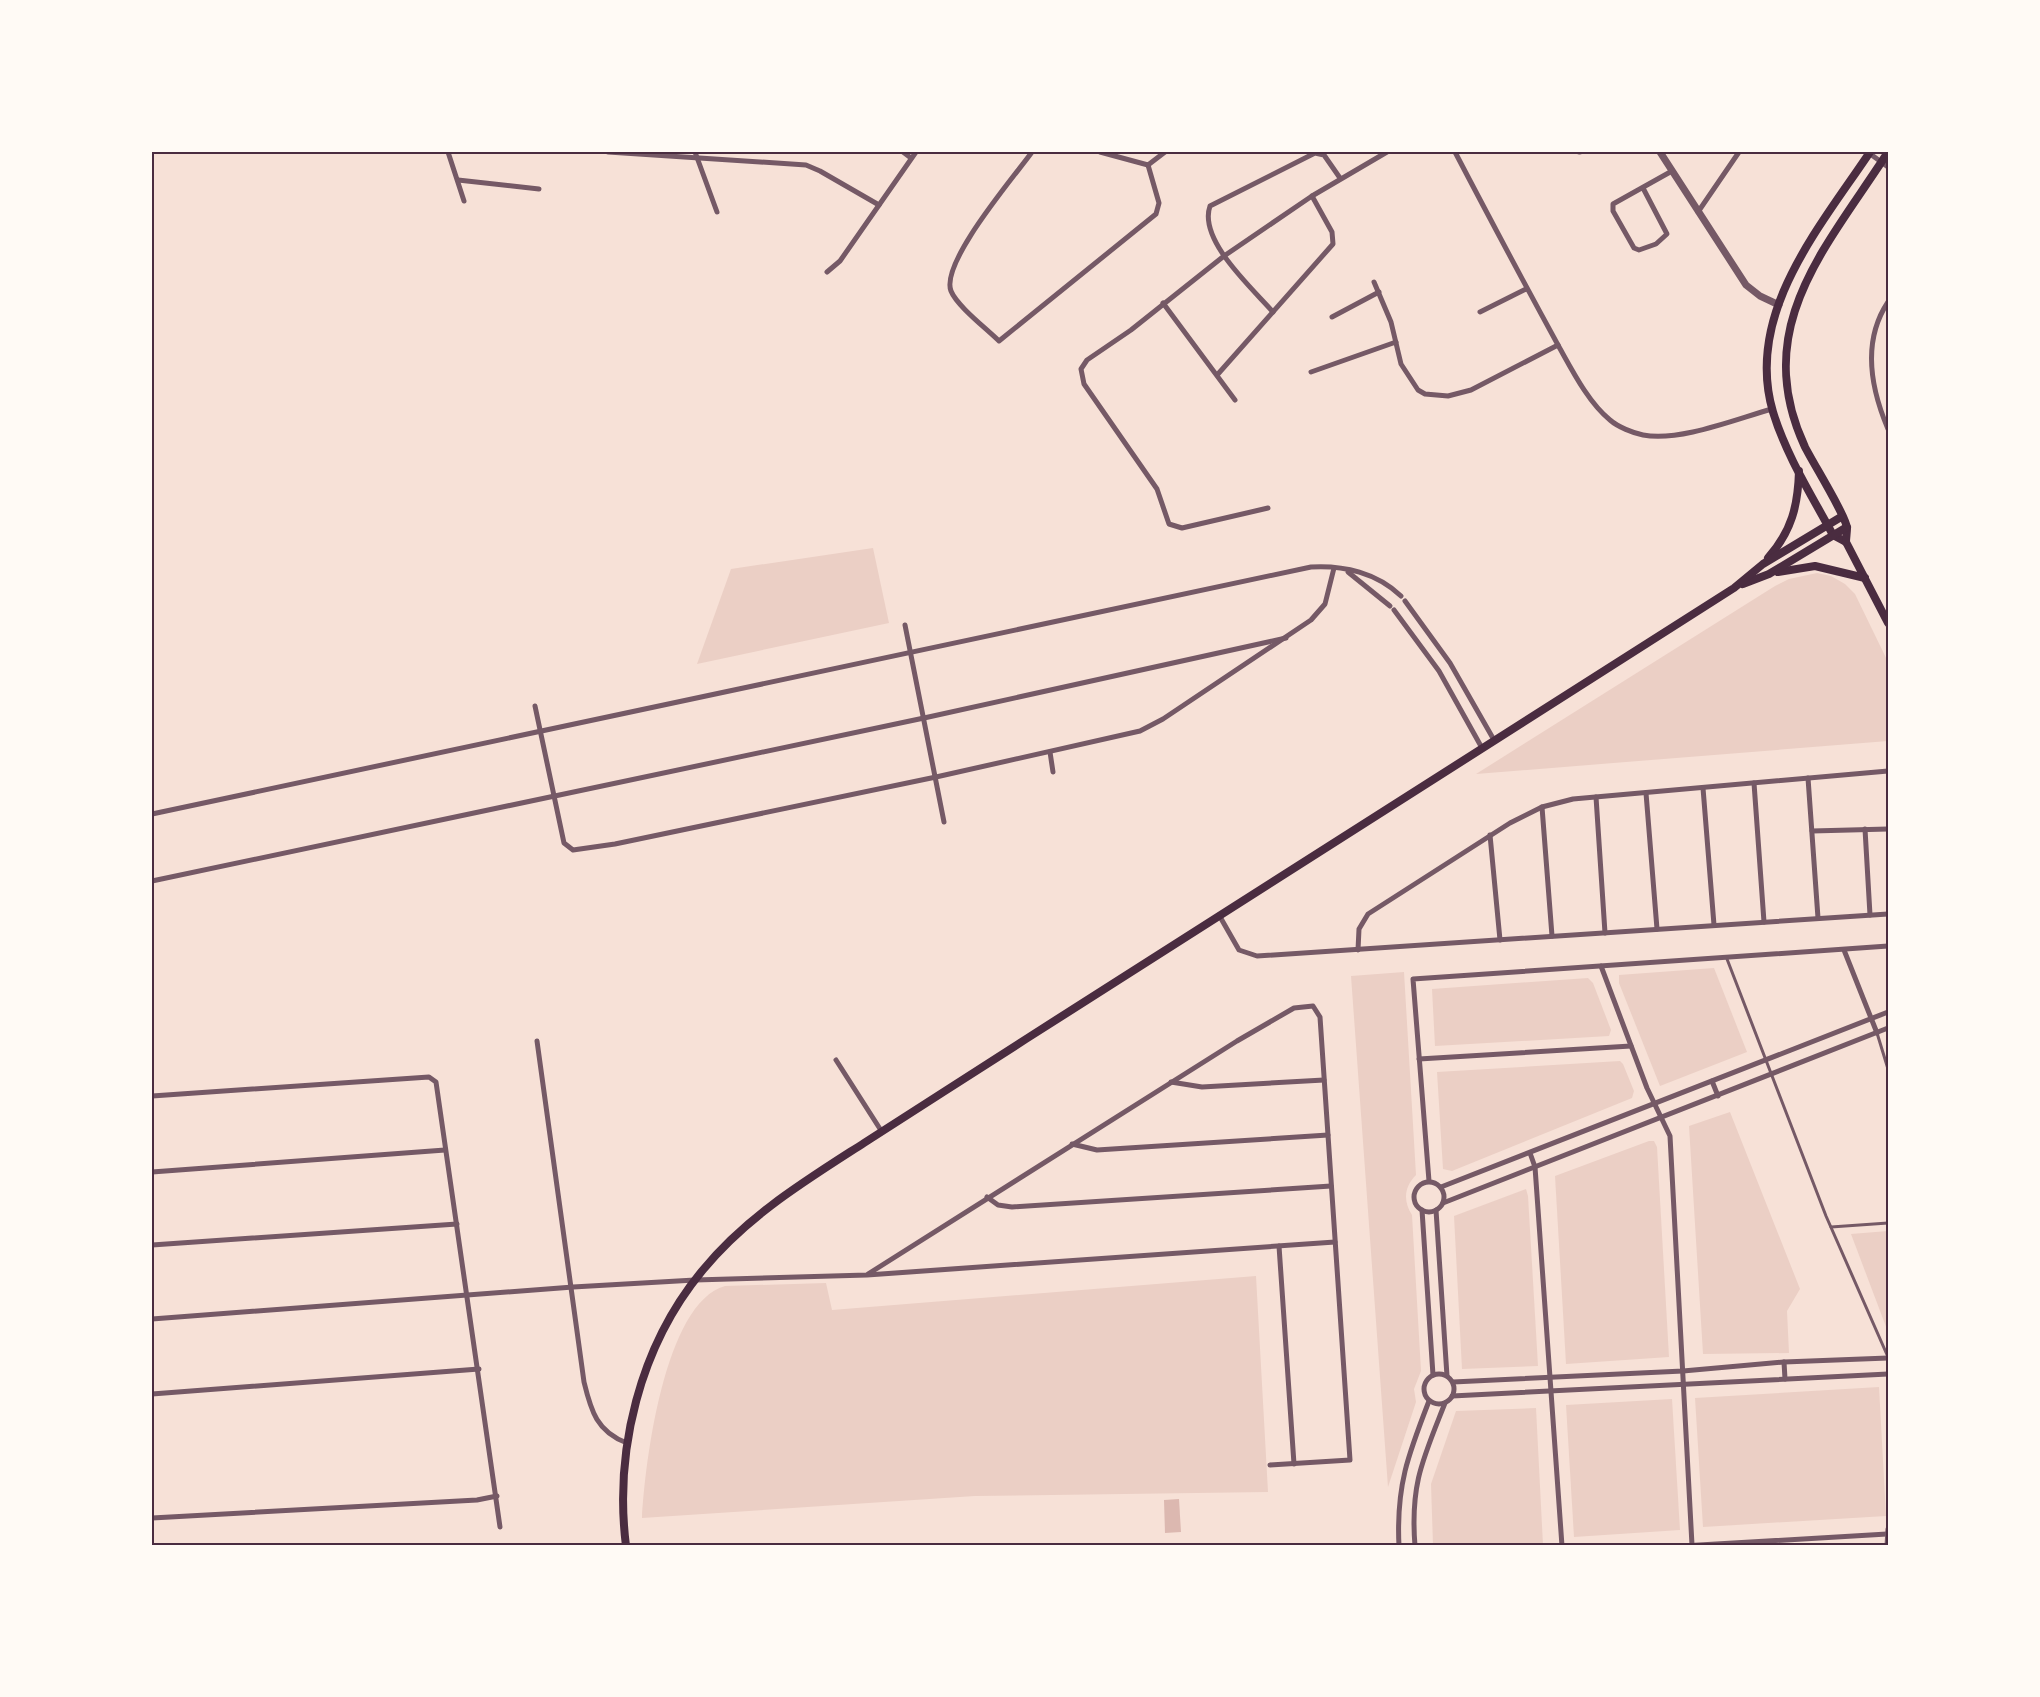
<svg xmlns="http://www.w3.org/2000/svg" width="2040" height="1697" viewBox="0 0 2040 1697" font-family="'Titillium Web',sans-serif">
	<rect width="100%" height="100%" fill="#f7e1d7"/>
	<g fill="#ebcfc5">
		<path d="M873,548l16,75 -192,41 34,-95z"/>
		<path d="M1817,573l14,3 14,8 10,10 33,68v79l-412,33 299,-188 14,-7z"/>
		<path d="M1714,968l33,84 -87,34 -41,-103v-8z"/>
		<path d="M1404,972l12,203c-12,12 -13,26 -4,40l9,156 -7,18 2,13 -28,85 -37,-511z"/>
		<path d="M1588,978l5,5 18,47 -2,6 -174,10 -3,-57z"/>
		<path d="M1620,1061l3,3 11,27 -2,7 -180,73 -9,-2 -6,-97z"/>
		<path d="M1730,1112l70,177 -13,22 2,42 -86,1 -14,-228z"/>
		<path d="M1649,1141h5l3,6 12,210 -103,7 -11,-188z"/>
		<path d="M1526,1189l2,7 10,170 -76,3 -8,-153z"/>
		<path d="M1888,1231v101l-37,-98z"/>
		<path d="M1256,1276l12,216 -293,4 -333,22c3,-54 22,-215 83,-232l101,-3 6,27z"/>
		<path d="M1879,1387l7,129 -183,11 -8,-129z"/>
		<path d="M1672,1399l8,131 -106,7 -8,-132z"/>
		<path d="M1536,1408l7,137h-110l-2,-61 25,-73z"/>
	</g>
	<path fill="#dcb8b0" d="M1179,1499l2,33 -16,1 -1,-33z"/>
	<g fill="none" stroke-linecap="round" stroke-linejoin="round">
		<g stroke="#755966" stroke-width="3">
			<path d="M1727,959l99,257 62,141"/>
			<path d="M1877,1033l11,36"/>
			<path d="M1831,1227l57,-4"/>
		</g>
		<g stroke="#755966" stroke-width="5">
			<path d="M448,152l16,49"/>
			<path d="M608,152l198,13 14,6 59,34"/>
			<path d="M695,152l22,60"/>
			<path d="M903,152l8,6"/>
			<path d="M1032,152c-18,25 -92,111 -81,139 6,15 36,38 48,50l157,-127 3,-11 -11,-38"/>
			<path d="M1100,152l48,13"/>
			<path d="M1455,152c34,65 68,129 103,193 14,25 30,57 52,75 8,7 23,13 33,15 37,7 93,-16 129,-26"/>
			<path d="M1579,152h1"/>
			<path d="M1869,153l19,14"/>
			<path d="M1148,165l17,-13"/>
			<path d="M458,180l81,9"/>
			<path d="M1643,188l24,46 -11,10 -17,6 -5,-2 -21,-37v-7l59,-33"/>
			<path d="M1698,212l41,-60"/>
			<path d="M827,272l13,-11 76,-109"/>
			<path d="M1374,282l17,40 10,42 17,26 7,4 23,2 23,-6 87,-45"/>
			<path d="M1888,302c-26,39 -17,87 0,127"/>
			<path d="M1163,303l72,97"/>
			<path d="M1273,312c-21,-24 -75,-72 -63,-106l105,-53 9,2 16,23"/>
			<path d="M1480,312l46,-23"/>
			<path d="M1332,317l47,-25"/>
			<path d="M1311,372l85,-30"/>
			<path d="M1218,374l115,-130 -1,-12 -20,-36"/>
			<path d="M1268,508l-86,20 -13,-4 -12,-35 -73,-105 -3,-15 6,-9 44,-30 93,-74 88,-60 75,-44"/>
			<path d="M1348,572l42,34"/>
			<path d="M1405,601l45,62 44,77"/>
			<path d="M1394,610l45,61 43,77"/>
			<path d="M905,625l39,197"/>
			<path d="M535,706l29,137 9,7 42,-6 321,-67 204,-46 23,-12 148,-99 14,-16 9,-36"/>
			<path d="M1050,752l3,20"/>
			<path d="M1808,778l10,140"/>
			<path d="M1754,783l10,139"/>
			<path d="M1703,788l11,137"/>
			<path d="M1646,793l11,136"/>
			<path d="M1596,797l9,136"/>
			<path d="M1542,807l10,129"/>
			<path d="M152,814l1159,-247c33,-2 66,6 90,29"/>
			<path d="M1865,829l5,86"/>
			<path d="M1812,831l76,-2"/>
			<path d="M1490,835l10,105"/>
			<path d="M152,881l772,-163 362,-80"/>
			<path d="M1219,915l20,35 18,6 631,-42"/>
			<path d="M1358,950l1,-21 9,-15 142,-91 32,-16 31,-8 315,-28"/>
			<path d="M1844,950l33,83"/>
			<path d="M1601,966l46,122 23,48 22,409"/>
			<path d="M537,1041l47,341c7,29 13,50 43,61"/>
			<path d="M1419,1059l212,-13"/>
			<path d="M836,1060l46,72"/>
			<path d="M1712,1081l6,15"/>
			<path d="M1171,1082l31,5 122,-7"/>
			<path d="M152,1096l277,-19 7,5 64,445"/>
			<path d="M1072,1144l25,6 231,-15"/>
			<path d="M1530,1153l5,14 27,379"/>
			<path d="M152,1172l293,-22"/>
			<path d="M1429,1181l-16,-202 475,-33"/>
			<circle cx="1429" cy="1197" r="15"/>
			<path d="M1441,1187l447,-175"/>
			<path d="M987,1197l11,8 14,2 319,-21"/>
			<path d="M1443,1203l445,-175"/>
			<path d="M1422,1210l11,165"/>
			<path d="M1436,1210l11,166"/>
			<path d="M152,1245l305,-21"/>
			<path d="M1279,1246l15,218"/>
			<path d="M868,1274l369,-233 57,-33 19,-2 7,11 30,443 -80,5"/>
			<path d="M152,1319l421,-32 122,-7 172,-5 468,-33"/>
			<path d="M1784,1362l1,17"/>
			<circle cx="1439" cy="1389" r="15"/>
			<path d="M1453,1382l230,-11 101,-9 104,-4"/>
			<path d="M152,1394l327,-25"/>
			<path d="M1452,1396l436,-22"/>
			<path d="M152,1518l325,-18 20,-4"/>
			<path d="M1399,1546c-3,-60 9,-91 30,-145"/>
			<path d="M1415,1546c-5,-62 8,-87 30,-143"/>
			<path d="M1682,1546l205,-12"/>
			<path d="M1887,1546l1,-17"/>
		</g>
		<path stroke="#755966" stroke-width="7" d="M1660,152l86,133 14,11 19,9"/>
		<g stroke="#4a2c40" stroke-width="8">
			<path d="M1870,152c-50,75 -126,162 -97,260 13,43 39,84 60,123l13,7 42,81"/>
			<path d="M1846,542c0,-4 1,-10 1,-14 -1,-12 -34,-65 -42,-81 -56,-120 22,-200 83,-295"/>
			<path d="M1768,558c24,-27 30,-53 31,-87"/>
			<path d="M1778,572l37,-6 50,12"/>
			<path d="M1743,584l26,-10 78,-47"/>
			<path d="M626,1546c-12,-96 14,-200 76,-275 45,-55 103,-90 162,-128 54,-35 108,-69 162,-104 236,-151 472,-301 708,-451l29,-24 78,-47"/>
		</g>
	</g>
	<rect width="2040" height="1697" fill="none" stroke="#fffaf5" stroke-width="306"/>
	<rect x="153" y="153" width="1734" height="1391" fill="none" stroke="#4a2c40" stroke-width="2"/>
</svg>
